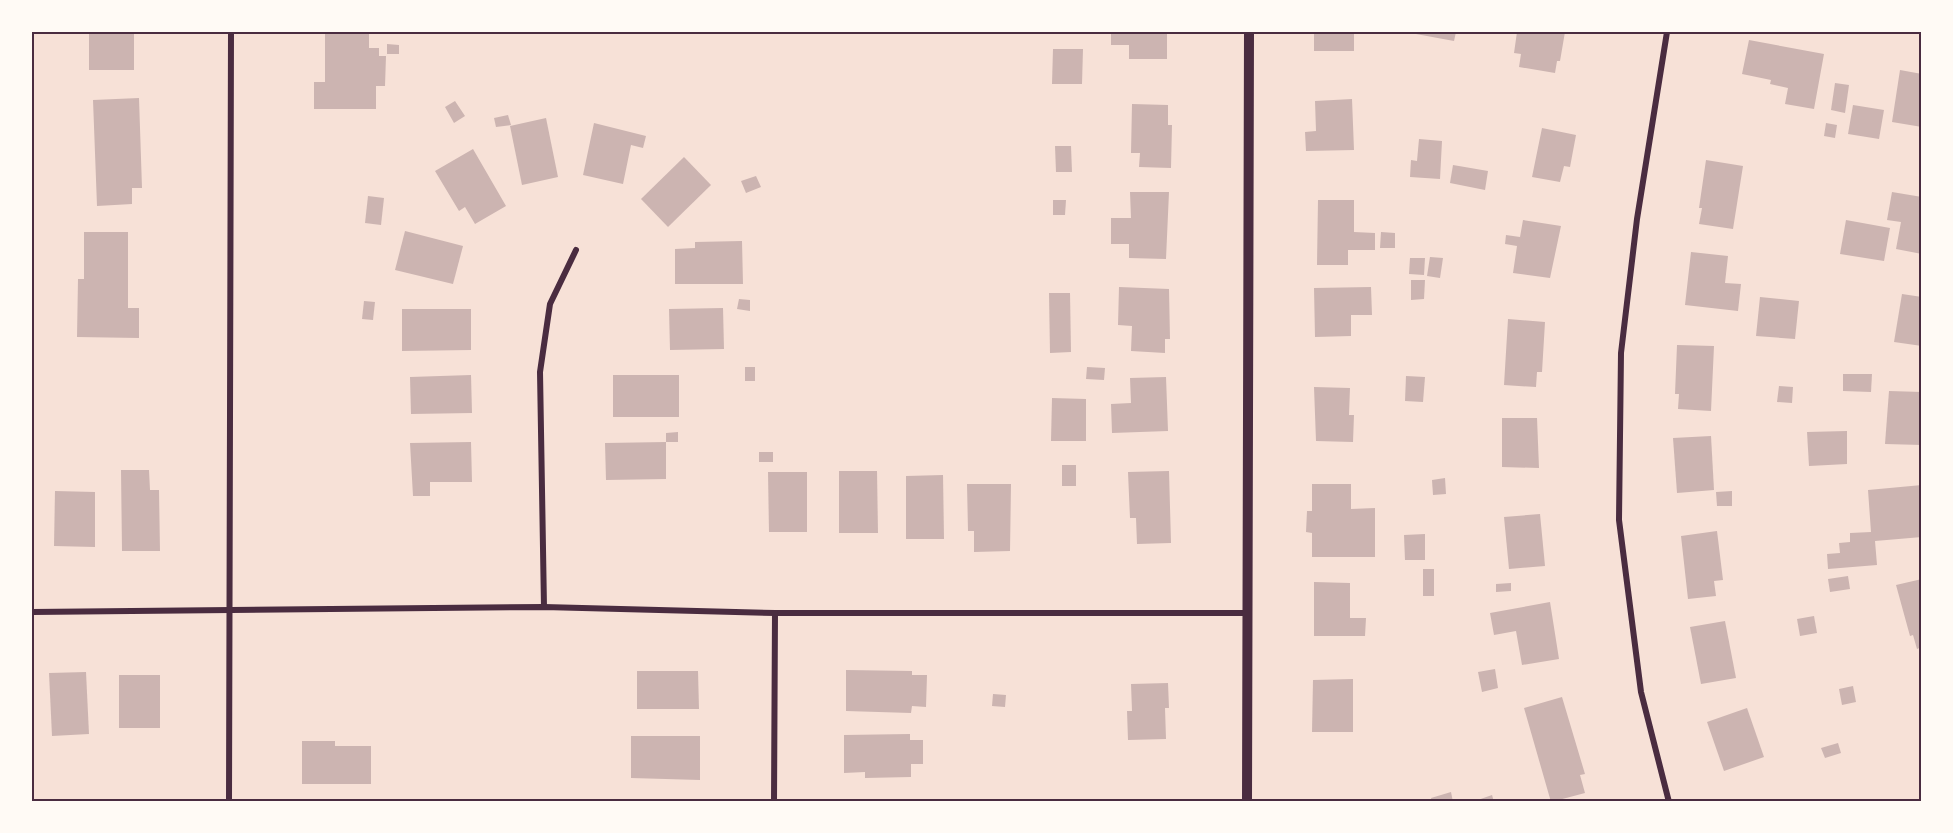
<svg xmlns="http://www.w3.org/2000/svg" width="1953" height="833" viewBox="0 0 1953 833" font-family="Signika,sans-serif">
	<rect width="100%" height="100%" fill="#f7e1d7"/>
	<g fill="#ccb4b1">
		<rect x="89" y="32" width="45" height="38"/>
		<path d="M325,32h44v16h10v8h7l-1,30h-9v23h-62v-27h11z"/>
		<path d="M1111,32h56v27h-38v-14h-18z"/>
		<rect x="1314" y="32" width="40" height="19"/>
		<path d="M1416,32h40l-2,9 -38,-7z"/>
		<path d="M1517,32h48l-5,29h-3l-2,12 -36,-6 2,-13 -7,-1z"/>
		<path d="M1749,40l75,14 -10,55 -29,-5 3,-16 -18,-4 1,-4 -29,-6z"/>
		<path d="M387,44l12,1v9h-12z"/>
		<path d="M1053,49h30l-1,35h-30z"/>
		<path d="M1900,70l22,4v53l-30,-5z"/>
		<path d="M1835,83l14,2 -4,28 -14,-3z"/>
		<path d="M139,98l3,90h-10v16l-35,2 -4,-106z"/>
		<path d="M1352,99l2,51 -48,1 -1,-19 11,-1 -1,-30z"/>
		<path d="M455,101l10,15 -11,7 -9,-16z"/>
		<path d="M1132,104l36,1v20h4l-1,43 -32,-1 1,-14h-9z"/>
		<path d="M1853,105l31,5 -5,29 -31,-5z"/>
		<path d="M508,115l3,10 -15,2 -2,-9z"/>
		<path d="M546,118l12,59 -36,8 -12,-59z"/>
		<path d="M594,123l52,13 -3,12 -12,-3 -8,39 -40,-9z"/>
		<path d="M1826,123l11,2 -2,13 -11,-2z"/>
		<path d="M1542,128l34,7 -6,32 -6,-1 -4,16 -28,-5z"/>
		<path d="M1419,139l23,2 -2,38 -30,-2 1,-17 6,1z"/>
		<path d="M1055,146h16l1,26h-16z"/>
		<path d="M473,149l33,57 -31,18 -10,-17 -6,4 -24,-40z"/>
		<path d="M684,157l27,28 -43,42 -27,-28z"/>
		<path d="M1706,160l37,6 -10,63 -34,-5 3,-16h-3z"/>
		<path d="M1453,165l35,6 -3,19 -35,-7z"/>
		<path d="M756,176l5,11 -15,6 -5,-12z"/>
		<path d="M1130,192h39l-3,67 -37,-1v-14h-18v-26h20z"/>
		<path d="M1892,192l30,5v57l-26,-5 5,-27 -14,-2z"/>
		<path d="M368,196l16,2 -3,27 -16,-2z"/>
		<path d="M1053,200h13l-1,15h-12z"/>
		<path d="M1318,200h36v32l21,1v17h-27v15h-31z"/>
		<path d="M1523,220l38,6 -11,52 -37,-5 4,-27 -12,-2 1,-9 14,2z"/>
		<path d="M1846,220l44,8 -6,33 -44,-7z"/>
		<path d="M405,231l58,15 -10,38 -58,-14z"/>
		<path d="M84,232h44v76h11v30l-62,-1 1,-58h6z"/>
		<path d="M1381,232l14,1v15h-15z"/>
		<path d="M742,241l1,43h-68v-35l20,-1v-6z"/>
		<path d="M1691,252l37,4 -3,27 16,1 -3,27 -53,-6z"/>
		<path d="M1430,257l13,1 -3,20 -13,-2z"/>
		<path d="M1410,258h15l-1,17 -15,-1z"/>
		<path d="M1411,280h14l-1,19 -13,1z"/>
		<path d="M1119,287l50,2 1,50h-5v14l-34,-2 1,-25 -14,-1z"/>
		<path d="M1371,287l1,28h-21v21l-36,1 -1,-49z"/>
		<path d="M1049,293h21l1,59 -21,1z"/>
		<path d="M1902,294l20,3v49l-28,-4z"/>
		<path d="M1760,297l39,4 -4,38 -39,-3z"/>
		<path d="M739,299l11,1v11l-13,-2z"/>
		<path d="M364,301l11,1 -2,18 -11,-1z"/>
		<path d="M723,308l1,41 -54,1 -1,-41z"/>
		<path d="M402,309h69v41l-69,1z"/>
		<path d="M1508,319l37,3 -3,50h-5l-1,15 -32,-2z"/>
		<path d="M1677,345l37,1 -3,65 -33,-2 1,-15h-4z"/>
		<rect x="745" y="367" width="10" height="14"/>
		<path d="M1087,367l18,1 -1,12 -18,-1z"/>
		<path d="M1843,374h29l-1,18 -28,-1z"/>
		<path d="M471,375l1,38 -61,1 -1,-37z"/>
		<rect x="613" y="375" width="66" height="42"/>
		<path d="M1406,376l19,1 -2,25 -18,-1z"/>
		<path d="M1166,377l2,54 -56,2 -1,-29 20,-1 -1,-25z"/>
		<path d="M1779,386l14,1 -1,16 -15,-1z"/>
		<path d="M1314,387l36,1 -1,27h5l-1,27 -37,-1z"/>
		<path d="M1889,391l33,1v53l-37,-1z"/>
		<path d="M1052,398l34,1v42h-35z"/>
		<path d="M1502,418h35l2,50 -37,-1z"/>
		<path d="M1847,431v33l-38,2 -2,-34z"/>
		<path d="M678,432v10h-12v-9z"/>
		<path d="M1711,436l3,54 -37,3 -4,-55z"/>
		<path d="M471,442l1,40h-42v14h-17l-3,-53z"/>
		<path d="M666,442v37l-60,1 -1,-37z"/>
		<rect x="759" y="452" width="14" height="10"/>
		<rect x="1062" y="465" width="14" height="21"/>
		<path d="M121,470h28l1,20h9l1,61h-38z"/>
		<path d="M839,471h38l1,62h-39z"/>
		<path d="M1169,471l2,72 -34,1 -1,-26h-6l-2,-46z"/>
		<path d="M768,472h39v60h-38z"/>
		<path d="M943,475l1,64h-38v-63z"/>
		<path d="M1445,478l1,16 -13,1 -1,-15z"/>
		<path d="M967,484h44l-1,67 -36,1v-21h-6z"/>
		<path d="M1312,484h39v25l24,-1v49h-63v-24l-6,-1 1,-21h5z"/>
		<path d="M1922,485v52l-47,4 2,24 -49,4 -1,-15 13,-1 -1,-10 11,-1v-9l21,-1 -3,-42z"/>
		<path d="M55,491l40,1v55l-41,-1z"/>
		<path d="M1732,491v15h-15l-1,-14z"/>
		<path d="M1540,514l5,52 -36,3 -5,-52z"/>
		<path d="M1717,531l6,49 -9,1 2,15 -28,3 -7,-63z"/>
		<path d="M1425,534v26h-20l-1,-25z"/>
		<rect x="1423" y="569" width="11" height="27"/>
		<path d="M1848,576l2,13 -20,3 -2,-13z"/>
		<path d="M1922,579v68l-5,2 -4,-14 -3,1 -14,-51z"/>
		<path d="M1314,582l36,1v35h16l-1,18h-51z"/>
		<path d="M1511,583v8l-15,1v-8z"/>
		<path d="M1550,602l9,57 -37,6 -6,-34 -22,4 -4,-22z"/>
		<path d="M1814,616l3,17 -17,3 -3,-17z"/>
		<path d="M1725,621l11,57 -35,6 -11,-57z"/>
		<path d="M1495,669l3,19 -16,4 -4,-20z"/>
		<path d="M846,670l66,1v4h15l-1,32 -14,-1 -1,7 -65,-2z"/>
		<path d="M637,671h61l1,38h-62z"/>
		<path d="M86,672l3,62 -37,2 -3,-63z"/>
		<rect x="119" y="675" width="41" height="53"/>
		<path d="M1353,679v53h-41l1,-52z"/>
		<path d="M1168,683l1,25h-4l1,31 -38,1 -1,-29h5l-1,-27z"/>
		<path d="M1853,686l3,16 -14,3 -3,-16z"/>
		<path d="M993,694l13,1 -1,12 -13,-1z"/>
		<path d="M1562,697l23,77 -5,1 5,18 -34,9 -27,-94z"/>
		<path d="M1747,708l17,49 -40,14 -17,-49z"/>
		<path d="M910,734v6h13v24h-12v13l-46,1v-6l-21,1v-38z"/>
		<path d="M631,736h69v44l-69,-2z"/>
		<path d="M302,741h33v5h36v38h-69z"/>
		<path d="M1838,743l3,10 -16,5 -4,-10z"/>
		<path d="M1451,792l2,10h-21l-1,-4z"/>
		<path d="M1492,795l2,7h-19v-1z"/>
	</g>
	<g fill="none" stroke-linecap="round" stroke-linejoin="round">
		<g stroke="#4a2c40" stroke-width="6">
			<path d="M1667,32l-30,187 -16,134 -2,167 22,172 28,110"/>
			<path d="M544,607l-4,-235 10,-68 26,-54"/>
			<path d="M32,612l512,-5 231,6h473"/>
			<path d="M229,802l2,-770"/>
			<path d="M774,802l1,-189"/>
		</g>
		<path stroke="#4a2c40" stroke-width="10" d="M1247,802l2,-770"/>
	</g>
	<rect width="1953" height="833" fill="none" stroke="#fffaf5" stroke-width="66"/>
	<rect x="33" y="33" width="1887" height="767" fill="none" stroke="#4a2c40" stroke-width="2"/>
</svg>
